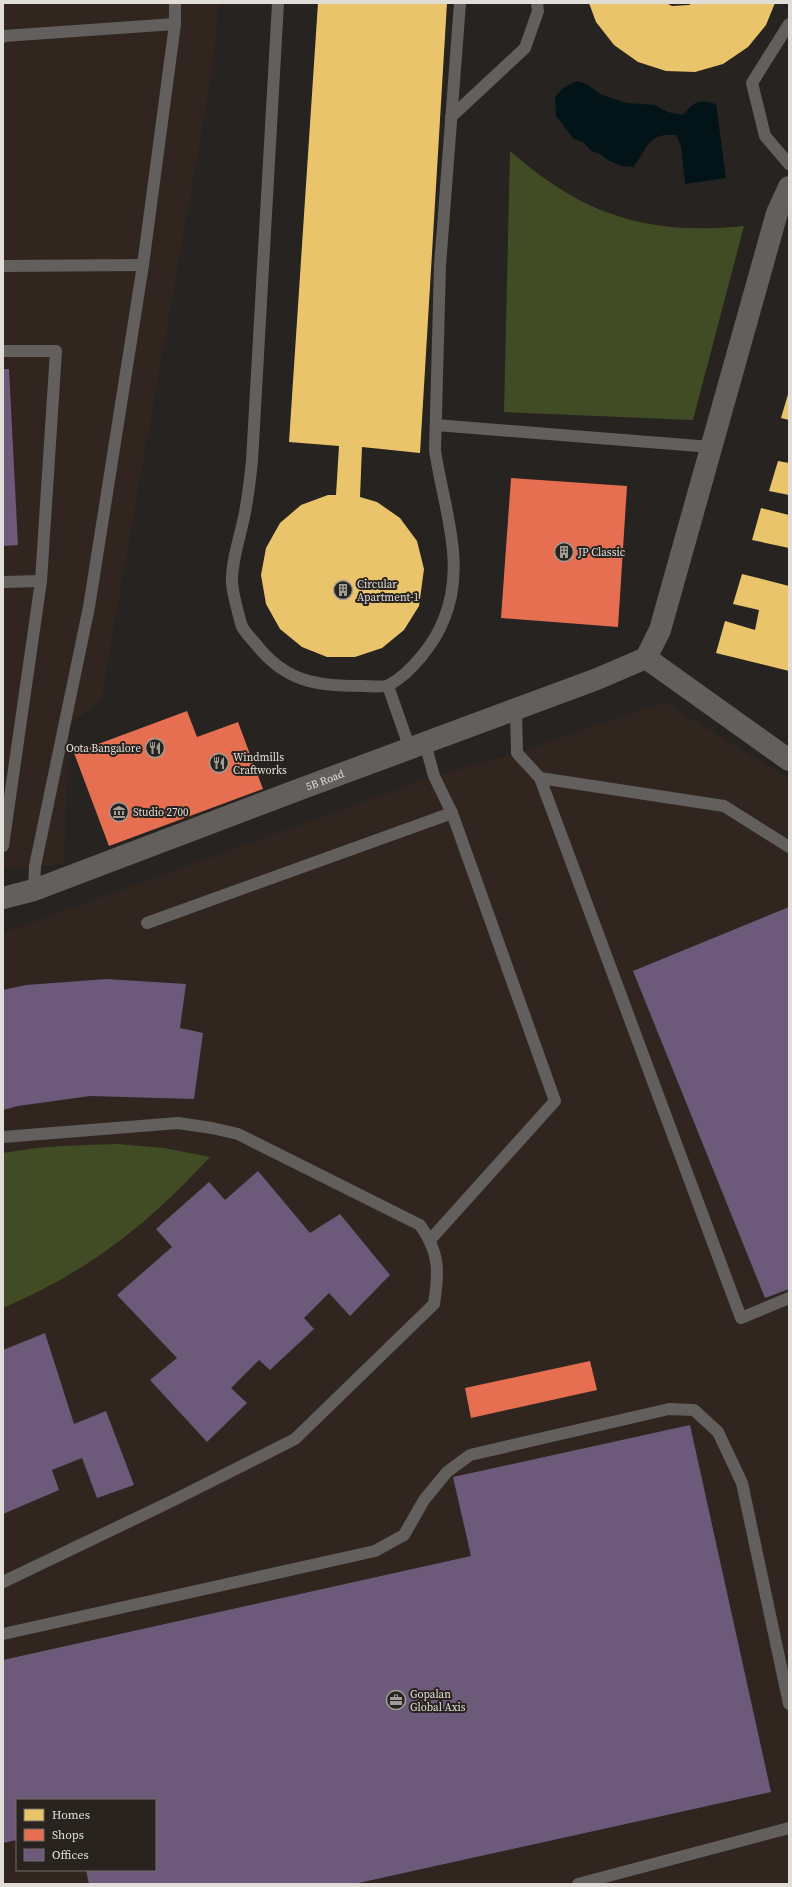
<svg xmlns="http://www.w3.org/2000/svg" width="792" height="1887" viewBox="0 0 792 1887" font-family="'Source Serif 4',serif">
	<rect width="100%" height="100%" fill="#262320"/>
	<g fill="#30261f" fill-rule="evenodd">
		<path d="M3,3h216l-8,76 -110,621 -31,24 -6,141 -29,1 -24,4 -8,-2z"/>
		<path d="M664,702l125,76v1106h-786v-951l431,-157 83,-23zM17,1800h138v70h-138z"/>
	</g>
	<g fill="#414c24">
		<path d="M510,151c73,64 137,85 234,75l-51,194 -189,-8z"/>
		<path d="M117,1144l47,4 46,9c-63,68 -121,114 -207,151v-155c38,-7 76,-8 114,-9z"/>
	</g>
	<path fill="#031419" d="M577,81l10,3 13,10 26,9 29,2 13,7 15,3c12,-14 15,-16 33,-11l10,74 -41,6 -4,-38 -5,-11c-28,-3 -28,13 -43,32l-12,-1 -13,-6 -8,-6 -9,-3 -7,-8 -11,-5 -17,-22 -1,-19 8,-9z"/>
	<g fill="#e9c46a">
		<path d="M318,3h129l-27,450 -58,-6 -2,50 17,5 23,16 17,23 7,28 -5,37 -15,24 -22,18 -27,9h-28l-25,-10 -22,-18 -14,-25 -5,-29 5,-27 14,-25 21,-18 27,-10h8l3,-49 -50,-4z"/>
		<path d="M589,3h77l6,3 17,-1 3,-2h83l-9,22 -18,22 -25,17 -28,8 -29,-1 -28,-9 -24,-17 -18,-23z"/>
		<path d="M789,391v29l-8,-2z"/>
		<path d="M778,461l11,2v32l-20,-4z"/>
		<path d="M761,508l28,7v33l-37,-8z"/>
		<path d="M742,574l47,12v85l-73,-18 9,-32 30,9 4,-20 -26,-6z"/>
	</g>
	<g fill="#e76f51">
		<path d="M511,478l116,8 -9,141 -117,-9z"/>
		<path d="M187,711l10,26 41,-15 25,67 -154,57 -35,-93z"/>
		<path d="M590,1361l7,29 -126,28 -6,-30z"/>
	</g>
	<g fill="#6d597a">
		<path d="M3,369h6l9,176 -15,1z"/>
		<path d="M789,907v382l-24,9 -132,-327z"/>
		<path d="M107,979l79,5 -6,44 23,5 -9,66 -104,-3 -72,10 -15,4v-120l23,-5z"/>
		<path d="M258,1171l52,62 30,-19 50,61 -40,41 -21,-23 -25,25 10,11 -44,41 -11,-10 -28,28 16,15 -40,39 -57,-62 27,-22 -60,-63 55,-48 -16,-18 53,-47 16,18z"/>
		<path d="M45,1333l29,91 32,-13 28,74 -37,13 -15,-40 -30,12 7,20 -56,24v-164z"/>
		<path d="M690,1425l81,367 -417,92h-265l-3,-14h69v-70h-138v40l-14,3v-183l468,-104 -18,-79z"/>
	</g>
	<g fill="none" stroke-linecap="round" stroke-linejoin="round">
		<g stroke="#625f5d" stroke-width="12">
			<path d="M278,3l-26,458c-2,19 -4,38 -8,56 -4,20 -13,46 -12,66 1,13 6,28 9,41 2,7 10,14 14,19 30,39 61,43 107,43 7,0 21,2 27,-1 22,-12 46,-42 55,-66 23,-55 -1,-113 -9,-169l5,-184 20,-263"/>
			<path d="M789,24l-37,59 13,53 24,28"/>
			<path d="M3,37l1,-1 171,-12"/>
			<path d="M451,117l74,-69 13,-37 -1,-8"/>
			<path d="M3,266l140,-1"/>
			<path d="M3,351h53l-15,230 -38,265"/>
			<path d="M436,425l275,22"/>
			<path d="M3,582l38,-1"/>
			<path d="M388,686l22,63"/>
			<path d="M516,709l1,44 23,25 201,540 48,-20"/>
			<path d="M425,743l9,33 18,37 103,288 -125,139"/>
			<path d="M540,778l184,28 65,41"/>
			<path d="M34,890l1,-24 54,-259 54,-342 32,-241v-21"/>
			<path d="M147,923l305,-110"/>
			<path d="M3,1137l175,-14 34,5 26,6 182,91c20,28 19,46 14,79l-139,135 -123,62 -169,81"/>
			<path d="M3,1634l372,-83 29,-16 20,-35 23,-28 23,-17 199,-46 25,1 24,22 24,51 47,221"/>
			<path d="M578,1884l211,-56"/>
		</g>
		<g stroke="#625f5d" stroke-width="22">
			<path d="M646,658l14,-28 117,-417 12,-26"/>
			<path d="M646,658l143,102"/>
			<path id="s1" d="M3,898l31,-8 269,-102 294,-109 49,-21"/>
		</g>
	</g>
	<defs>
		<g id="building-ring" transform="scale(1)"><circle r="9.5" fill="#28231e" stroke="#a09d99" stroke-width="1.5"/><path d="M-4-6H4V6H1V3H-1V6H-4ZM-2.5-4.3h1.7v1.8h-1.7ZM.8-4.3h1.7v1.8H.8ZM-2.5-1h1.7V.8h-1.7ZM.8-1h1.7V.8H.8Z" fill="#a09d99"/></g>
		<g id="restaurant-ring" transform="scale(1)"><circle r="9.5" fill="#28231e" stroke="#a09d99" stroke-width="1.5"/><path d="M-5-6h1v4h1v-4h1v4h1v-4h1v5L-1.5 .5V6h-2V.5L-5-1ZM5-6V6H3V1.5H1.5Q1.5-4 5-6Z" fill="#a09d99"/></g>
		<g id="museum-ring" transform="scale(1)"><circle r="9.5" fill="#28231e" stroke="#a09d99" stroke-width="1.5"/><path d="M0-6L6-3V-2H-6V-3ZM-5-1h2V3h-2ZM-1-1h2V3h-2ZM3-1h2V3H3ZM-6 4H6V6H-6Z" fill="#a09d99"/></g>
		<g id="office-ring" transform="scale(1)"><circle r="9.5" fill="#28231e" stroke="#a09d99" stroke-width="1.5"/><path d="M-6-3h4V-5.5h4V-3h4V5H-6ZM-1-4.5V-3h2v-1.5ZM-6 0V1H6V0Z" fill="#a09d99"/></g>
	</defs>
	<g fill-rule="evenodd">
		<use href="#building-ring" x="564" y="552"/>
		<use href="#building-ring" x="343" y="590"/>
		<use href="#restaurant-ring" x="155" y="748"/>
		<use href="#restaurant-ring" x="219" y="763"/>
		<use href="#museum-ring" x="119" y="812"/>
		<use href="#office-ring" x="396" y="1700"/>
	</g>
	<g text-anchor="middle" stroke-width="4" stroke-linejoin="round" paint-order="stroke">
		<g font-size="11" fill="#e1deda" stroke="#28231e" text-anchor="start">
			<text x="578" y="556">JP Classic</text>
			<text x="357" y="588">Circular<tspan x="357" dy="13">Apartment-1</tspan></text>
			<text x="141" y="752" text-anchor="end">Oota Bangalore</text>
			<text x="233" y="761">Windmills<tspan x="233" dy="13">Craftworks</tspan></text>
			<text x="133" y="816">Studio 2700</text>
			<text x="410" y="1698">Gopalan<tspan x="410" dy="13">Global Axis</tspan></text>
		</g>
		<g font-size="11" fill="#e1deda" stroke="#28231e">
			<text dy="4" stroke="none"><textPath href="#s1" startOffset="343">5B Road</textPath></text>
		</g>
	</g>
	<rect width="792" height="1887" fill="none" stroke="#e1deda" stroke-width="8"/>
	<rect x="16" y="1799" width="140" height="72" fill="#28231e" stroke="#726e69"/>
	<rect x="24" y="1809" width="20" height="12" fill="#e9c46a" stroke="#726e69"/>
	<text x="52" y="1819" font-size="12" fill="#e1deda">Homes</text>
	<rect x="24" y="1829" width="20" height="12" fill="#e76f51" stroke="#726e69"/>
	<text x="52" y="1839" font-size="12" fill="#e1deda">Shops</text>
	<rect x="24" y="1849" width="20" height="12" fill="#6d597a" stroke="#726e69"/>
	<text x="52" y="1859" font-size="12" fill="#e1deda">Offices</text>
</svg>
